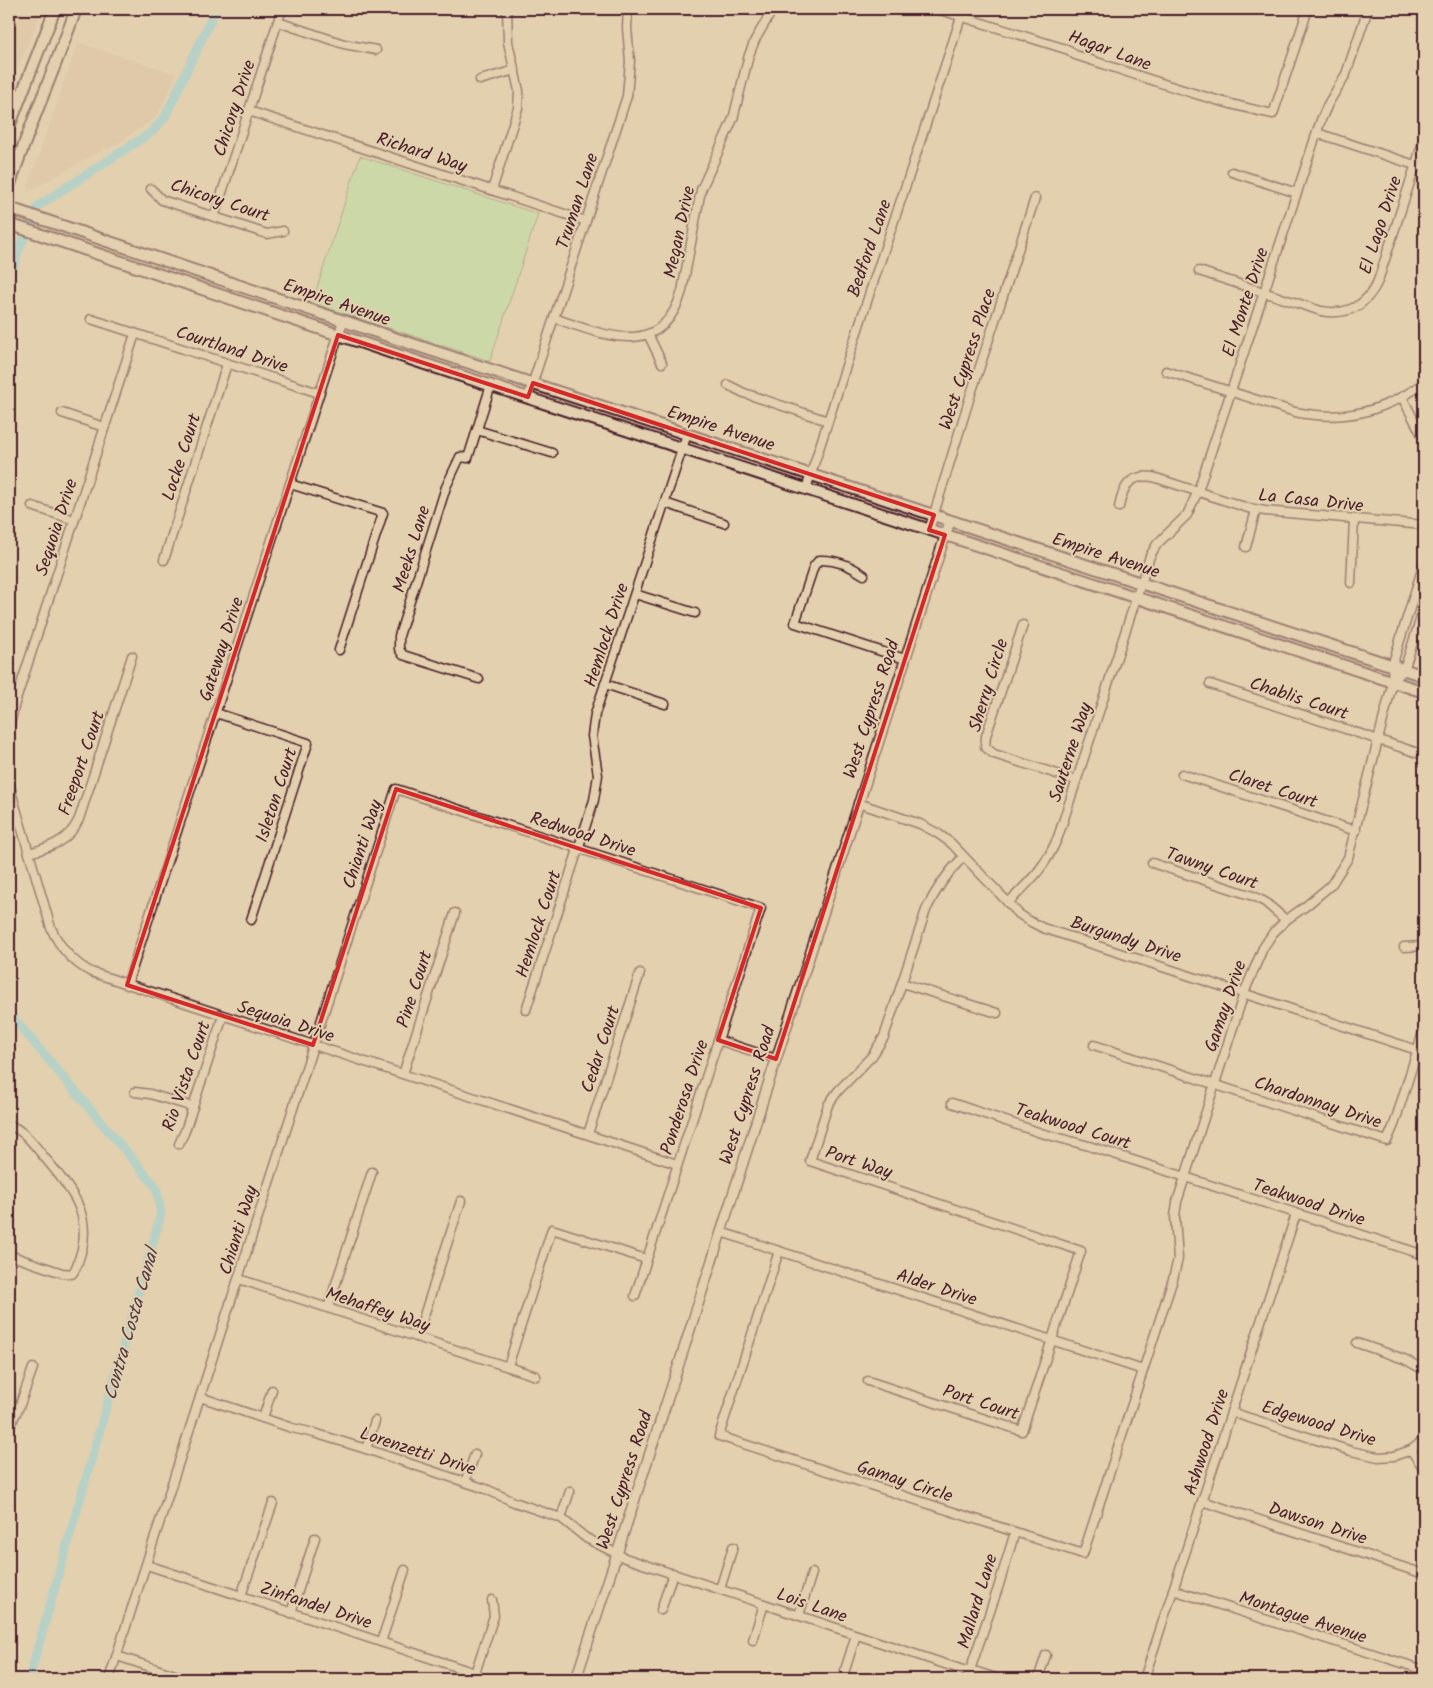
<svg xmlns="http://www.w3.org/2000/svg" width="1433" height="1688" viewBox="0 0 1433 1688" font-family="Kalam,sans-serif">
	<rect width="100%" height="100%" fill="#e2d0ae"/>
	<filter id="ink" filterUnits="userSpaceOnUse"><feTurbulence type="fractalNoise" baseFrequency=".02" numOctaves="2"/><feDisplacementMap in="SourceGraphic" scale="10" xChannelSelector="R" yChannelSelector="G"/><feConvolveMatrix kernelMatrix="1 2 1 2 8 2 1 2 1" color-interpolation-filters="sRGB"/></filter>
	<g filter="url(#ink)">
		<g fill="#dbc0a0">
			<path d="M9,9h34l-34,77z"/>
			<path d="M78,43l98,31 -15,35 -6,9 -48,32 -2,-2 -79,45z"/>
		</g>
		<path fill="#b4e2a0" stroke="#7f8066" d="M360,156l178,58 -48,147 -178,-58z"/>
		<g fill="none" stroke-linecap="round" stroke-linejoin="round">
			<g stroke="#85d3e4" stroke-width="9">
				<path d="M9,280l10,-31 19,-43 114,-74 13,-15 51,-108"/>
				<path d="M9,1013l147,174 5,27 -132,465"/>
			</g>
			<g stroke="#4a1f2b" stroke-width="11">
				<g id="minor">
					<path d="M937,9l132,41 6,5c66,21 131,45 198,59l35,-105"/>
					<path d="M278,22l66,22 32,6"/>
					<path d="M480,80l35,-10"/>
					<path d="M249,111l337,110"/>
					<path d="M1317,133l107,35"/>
					<path d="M1232,172l65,21"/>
					<path d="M151,189l11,11 105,34 16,-3"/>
					<path d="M492,190l26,-82 1,-17 -11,-49 -1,-33"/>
					<path d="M214,217l68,-208"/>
					<path d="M1199,271l122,40c27,5 46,-6 57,-30l46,-142"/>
					<path d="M554,318c50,17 108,43 128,-27l19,-101 32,-71 16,-64 6,-15 18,-31"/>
					<path d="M91,319l228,74"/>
					<path d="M648,334l14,29"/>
					<path d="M1166,371l129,41c50,10 88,0 129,-29"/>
					<path d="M728,385l16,8 84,28"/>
					<path d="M528,397l99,-301 3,-35 -3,-33 1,-19"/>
					<path d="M1402,397l22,42"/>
					<path d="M62,413l42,14"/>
					<path d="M477,430l75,23"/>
					<path d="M290,484l93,29 -44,137"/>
					<path d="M806,489l65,-200 37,-110 53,-162"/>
					<path d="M665,503l59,20"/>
					<path d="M32,506l42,14"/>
					<path d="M1119,507c4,-20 10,-33 34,-30l95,31 17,3 159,14"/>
					<path d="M929,530l40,-130 66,-202"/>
					<path d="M1246,547l10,-37"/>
					<path d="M164,560l63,-196"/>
					<path d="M864,575c-14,-10 -28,-16 -45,-15l-5,6 -19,57 110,36"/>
					<path d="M1351,583l3,-63"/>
					<path d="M635,594l60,19"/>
					<path d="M1023,625l-37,111 -1,11 9,7 82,26"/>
					<path d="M479,679l-76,-24 -4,-6v-13l47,-149 14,-30 8,1 23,-73"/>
					<path d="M1393,681l11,-11 20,-62"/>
					<path d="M605,684l60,20"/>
					<path d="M1210,684l214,71"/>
					<path d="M216,713l92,30 -57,177"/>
					<path d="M9,729l6,-26 120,-369"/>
					<path d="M1182,774l174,57"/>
					<path d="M9,780l3,15 39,133c9,20 21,34 40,44l586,192"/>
					<path d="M858,803l62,21 17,9 14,10 68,71 12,8 12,6 374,122"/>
					<path d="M29,853c22,-6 40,-12 50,-34l53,-163"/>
					<path d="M1152,863l101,33 12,6 21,18"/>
					<path d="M1008,903c23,-23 37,-35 50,-66l92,-281 7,-12 30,-29 11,-24 123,-371 7,-16 18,-30 22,-65"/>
					<path d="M1404,947l20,-1"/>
					<path d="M902,983l95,30"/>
					<path d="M127,985l216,-664"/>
					<path d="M526,1010l68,-210 4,-25 -6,-39 3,-22 92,-280"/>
					<path d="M718,1040l58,19"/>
					<path d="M1094,1045l293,96 7,-16 30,-96"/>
					<path d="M403,1074l52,-161"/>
					<path d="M135,1092l15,2 43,13"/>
					<path d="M952,1103l89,30 48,13 87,28 248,81"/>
					<path d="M9,1125c16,6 25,20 36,33 23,28 46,52 37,91 -3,9 -4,18 -10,25l-10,-1 -53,-18"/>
					<path d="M588,1134l52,-161"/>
					<path d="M179,1144l6,-13 38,-115"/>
					<path d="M721,1232l422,138"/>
					<path d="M779,1251l-60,185 364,118 90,-275 5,-20 -3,-43 2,-14 67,-209 19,-45 10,-15 13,-13 20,-14 25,-21 17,-27 45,-177 -1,-15 32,-103"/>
					<path d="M239,1279l297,97"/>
					<path d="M328,1308l44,-136"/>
					<path d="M417,1337l44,-136"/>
					<path d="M1357,1343l47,16 20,11"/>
					<path d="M508,1366l44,-137 94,30"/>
					<path d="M868,1381l154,50 59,-180 -271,-90 18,-56 10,-14 34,-35 12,-19 42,-127c10,-21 21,-37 37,-53"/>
					<path d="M200,1397l92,31 22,5 52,16 120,40 28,13 47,16 25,20 39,20 338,112 14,2 22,7"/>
					<path d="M1231,1412l120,39 27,6 16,-1 17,-6 13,-10"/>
					<path d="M263,1418l9,-28"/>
					<path d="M9,1428l11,-23 13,-37"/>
					<path d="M366,1449l9,-28"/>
					<path d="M1411,1450l13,19"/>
					<path d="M465,1482l10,-28"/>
					<path d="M1202,1501l222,73"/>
					<path d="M561,1518l9,-27"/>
					<path d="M147,1565l328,108"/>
					<path d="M720,1589l13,-42"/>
					<path d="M1173,1590l251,80"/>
					<path d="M241,1596l32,-93"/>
					<path d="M661,1610l12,-37"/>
					<path d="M291,1613l24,-75"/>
					<path d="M799,1615l13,-42"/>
					<path d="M753,1640l11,-36"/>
					<path d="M381,1642l24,-72"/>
					<path d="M117,1656l70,23"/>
					<path d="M845,1670l11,-35"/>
					<path d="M109,1679l287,-890 365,119 -126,388"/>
					<path d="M473,1679l21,-63 -2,-16"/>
					<path d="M967,1679l31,-91 17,-56"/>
					<path d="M1038,1679l8,-24"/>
					<path d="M1144,1679l152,-465"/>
				</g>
			</g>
			<g stroke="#4a1f2b" stroke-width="12">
				<path id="tertiary" d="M576,1679l104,-318 83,-261 187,-579"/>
			</g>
			<g stroke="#4a1f2b" stroke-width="14">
				<g id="secondary">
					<path d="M9,127l46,-118"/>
					<path d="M9,187c20,-61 46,-118 67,-178"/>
					<path d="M9,208l403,136 1012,332"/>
					<path d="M9,224l416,140 999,328"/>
				</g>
			</g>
			<use href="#minor" stroke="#e2d0ae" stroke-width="8"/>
			<use href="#tertiary" stroke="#e2d0ae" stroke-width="9"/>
			<use href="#secondary" stroke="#e2d0ae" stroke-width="10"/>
		</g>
	</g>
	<path d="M0 0H1433V1688H0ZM338,335l190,62 5,-14 401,132 -5,15 16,5 -169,524 -58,-19 43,-132 -365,-119 -83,256 -186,-60z" fill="#e2d0ae" fill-opacity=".55" fill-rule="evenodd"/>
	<path fill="none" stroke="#d62828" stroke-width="4" stroke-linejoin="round" d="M338,335l190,62 5,-14 401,132 -5,15 16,5 -169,524 -58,-19 43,-132 -365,-119 -83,256 -186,-60z"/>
	<g text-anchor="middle" stroke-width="4" stroke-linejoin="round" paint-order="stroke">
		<g font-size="18" fill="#4a1f2b" stroke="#e2d0ae">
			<text transform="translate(1110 50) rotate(20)" y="6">Hagar Lane</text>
			<text transform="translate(234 108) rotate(-72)" y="6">Chicory Drive</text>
			<text transform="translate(422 152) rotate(18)" y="6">Richard Way</text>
			<text transform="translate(220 200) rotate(18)" y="6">Chicory Court</text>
			<text transform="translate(577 201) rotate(-72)" y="6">Truman Lane</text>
			<text transform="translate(1380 225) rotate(-72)" y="6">El Lago Drive</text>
			<text transform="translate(679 232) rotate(-78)" y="6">Megan Drive</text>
			<text transform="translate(869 248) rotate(-71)" y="6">Bedford Lane</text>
			<text transform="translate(337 302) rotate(19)" y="6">Empire Avenue</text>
			<text transform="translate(1245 302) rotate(-72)" y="6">El Monte Drive</text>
			<text transform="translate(232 349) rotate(18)" y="6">Courtland Drive</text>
			<text transform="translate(967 359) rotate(-72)" y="6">West Cypress Place</text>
			<text transform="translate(721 428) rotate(18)" y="6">Empire Avenue</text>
			<text transform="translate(181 457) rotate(-72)" y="6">Locke Court</text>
			<text transform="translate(1311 500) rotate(6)" y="6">La Casa Drive</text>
			<text transform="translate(56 527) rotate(-72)" y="6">Sequoia Drive</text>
			<text transform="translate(411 549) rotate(-73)" y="6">Meeks Lane</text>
			<text transform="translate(1106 555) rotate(18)" y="6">Empire Avenue</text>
			<text transform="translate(606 635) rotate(-72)" y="6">Hemlock Drive</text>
			<text transform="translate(221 649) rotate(-72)" y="6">Gateway Drive</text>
			<text transform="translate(988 685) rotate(-73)" y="6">Sherry Circle</text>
			<text transform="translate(1299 698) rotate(18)" y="6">Chablis Court</text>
			<text transform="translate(871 709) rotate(-72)" y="6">West Cypress Road</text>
			<text transform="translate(1070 752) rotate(-72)" y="6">Sauterne Way</text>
			<text transform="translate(81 763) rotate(-71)" y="6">Freeport Court</text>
			<text transform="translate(1273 788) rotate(18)" y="6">Claret Court</text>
			<text transform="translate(276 795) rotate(-72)" y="6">Isleton Court</text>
			<text transform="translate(583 834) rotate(18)" y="6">Redwood Drive</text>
			<text transform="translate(362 844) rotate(-72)" y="6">Chianti Way</text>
			<text transform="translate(1212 868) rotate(19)" y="6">Tawny Court</text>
			<text transform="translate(538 924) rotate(-72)" y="6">Hemlock Court</text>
			<text transform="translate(1126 939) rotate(18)" y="6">Burgundy Drive</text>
			<text transform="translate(414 989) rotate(-72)" y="6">Pine Court</text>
			<text transform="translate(1225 1006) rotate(-71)" y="6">Gamay Drive</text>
			<text transform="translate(286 1021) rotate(18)" y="6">Sequoia Drive</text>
			<text transform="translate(600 1049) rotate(-72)" y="6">Cedar Court</text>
			<text transform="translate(186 1076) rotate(-71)" y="6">Rio Vista Court</text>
			<text transform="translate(747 1095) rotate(-72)" y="6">West Cypress Road</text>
			<text transform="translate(684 1097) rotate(-72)" y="6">Ponderosa Drive</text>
			<text transform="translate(1318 1102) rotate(18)" y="6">Chardonnay Drive</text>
			<text transform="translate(1073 1126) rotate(17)" y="6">Teakwood Court</text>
			<text transform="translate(859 1162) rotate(18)" y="6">Port Way</text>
			<text transform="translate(1309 1202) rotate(18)" y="6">Teakwood Drive</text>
			<text transform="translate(238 1230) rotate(-73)" y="6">Chianti Way</text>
			<text transform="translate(937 1287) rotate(18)" y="6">Alder Drive</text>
			<text transform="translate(378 1309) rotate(18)" y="6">Mehaffey Way</text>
			<text transform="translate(981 1402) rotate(18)" y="6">Port Court</text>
			<text transform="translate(1319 1423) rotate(17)" y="6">Edgewood Drive</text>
			<text transform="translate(1206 1442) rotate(-72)" y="6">Ashwood Drive</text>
			<text transform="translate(418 1451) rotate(18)" y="6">Lorenzetti Drive</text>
			<text transform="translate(624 1480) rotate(-72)" y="6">West Cypress Road</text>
			<text transform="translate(905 1481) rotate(18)" y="6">Gamay Circle</text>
			<text transform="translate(1318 1523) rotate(18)" y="6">Dawson Drive</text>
			<text transform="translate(977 1601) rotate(-73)" y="6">Mallard Lane</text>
			<text transform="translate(316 1605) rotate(18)" y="6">Zinfandel Drive</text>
			<text transform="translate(812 1605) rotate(19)" y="6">Lois Lane</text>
			<text transform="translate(1303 1617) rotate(18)" y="6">Montague Avenue</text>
		</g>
		<g font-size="19" font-style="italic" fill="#533a47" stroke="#e2d0ae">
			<text transform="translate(130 1324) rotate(-74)" y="7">Contra Costa Canal</text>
		</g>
	</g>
	<rect width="1433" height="1688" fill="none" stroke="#e2d0ae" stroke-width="30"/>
	<rect x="15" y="15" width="1403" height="1658" fill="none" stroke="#4a1f2b" stroke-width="2" filter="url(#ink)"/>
</svg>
